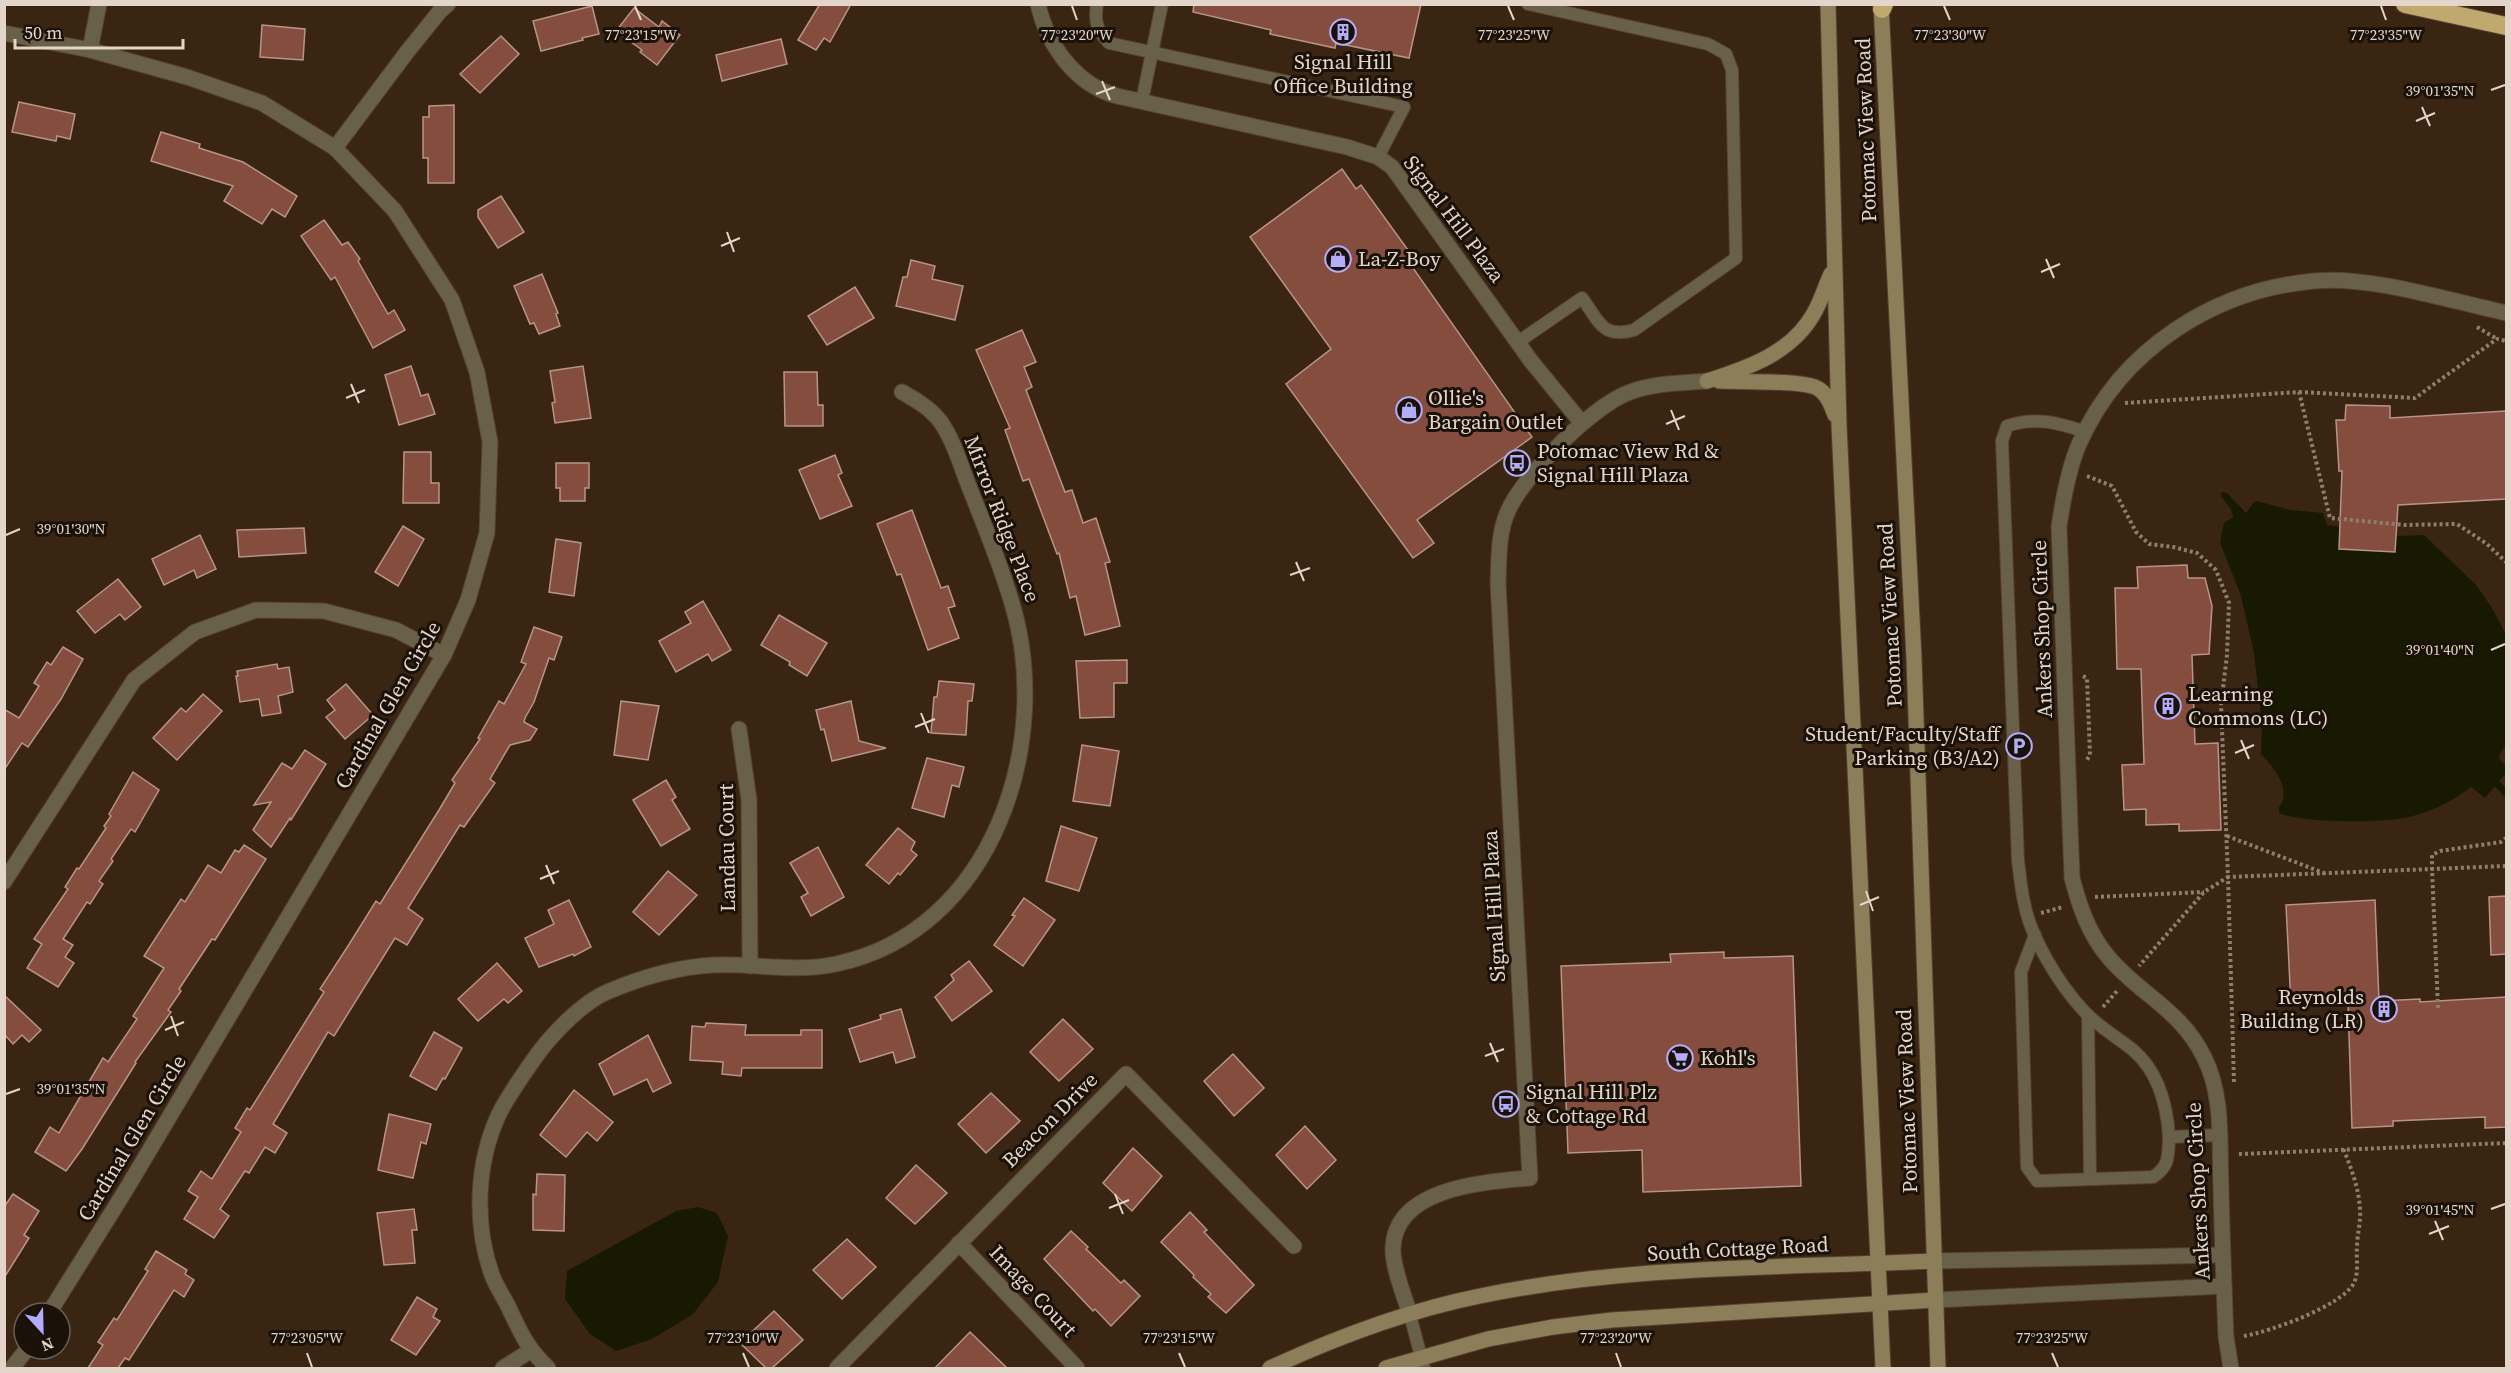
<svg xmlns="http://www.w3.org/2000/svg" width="2511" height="1373" viewBox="0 0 2511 1373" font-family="'Source Serif 4',serif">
	<rect width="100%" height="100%" fill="#3a2512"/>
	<g fill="#171a00">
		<path d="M2222,492l5,1 19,20 8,-11 3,-1 33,9 33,3 4,12 71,11 26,-1 52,50 16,23 14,27v110l-8,12 8,9v7l-21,25 -14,-11c-18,14 -36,23 -58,29 -27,8 -108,7 -134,-3v-6c14,-16 -6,-41 -18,-53l1,-28 -8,-73 -13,-57 -21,-54 4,-19 9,-6 -2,-8 -10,-13z"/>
		<path d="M698,1207l19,6 11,23 -10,46 -25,32 -41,25 -36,12 -26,-17 -25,-35 2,-28 109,-60z"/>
	</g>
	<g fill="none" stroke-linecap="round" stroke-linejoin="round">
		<path stroke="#171a00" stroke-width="7" d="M2497,784l9,9"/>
	</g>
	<g fill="#854d3e" stroke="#b7948b" stroke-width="1.5">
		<path d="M820,4h31l-21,38 -6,-4 -8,12 -18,-10z"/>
		<path d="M1194,4h227l-12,54 -73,-15 -1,5 -65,-14 1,-4 -78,-18z"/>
		<path d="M592,6l7,28 -17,4 1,2 -42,11 -8,-30z"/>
		<path d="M634,8l25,19 3,-6 18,14 -23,30 -17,-13 2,-2 -26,-19z"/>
		<path d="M262,25l43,4 -2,31 -43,-3z"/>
		<path d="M501,36l18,18 -39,39 -20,-19z"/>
		<path d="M781,39l6,25 -65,17 -6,-26z"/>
		<path d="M19,102l56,12 -5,25 -13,-3 -1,5 -44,-9z"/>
		<path d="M454,105v78h-26v-25h-5v-41h6v-11z"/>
		<path d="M161,132l39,12 -1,4 44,14 54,34 -12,21 -13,-8 -10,15 -38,-23 9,-15 -82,-25z"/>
		<path d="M1342,169l14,20 5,-4 52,72 -5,4 124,176 -115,83 17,23 -21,15 -127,-174 45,-35 -81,-112z"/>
		<path d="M501,196l23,36 -26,16 -20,-31v-7z"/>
		<path d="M324,220l18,25 6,-3 12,17 -2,2 30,53 6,-4 11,20 -32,18 -38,-71 -4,3 -30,-44z"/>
		<path d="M911,260l24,6 -3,13 31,7 -8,34 -59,-14 7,-29h4z"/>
		<path d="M542,274l16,39 -2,1 4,12 -21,8 -5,-11 -4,1 -16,-38z"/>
		<path d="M855,287l19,31 -47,27 -19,-29z"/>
		<path d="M1022,330l14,32 -12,5 8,20 -6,3 39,102 7,-2 11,33 13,-5 14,44 -5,1 15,63 -35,9 -9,-39 -6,2 -11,-45 -2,1 -28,-75 -6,2 -18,-51 5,-2 -34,-78z"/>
		<path d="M411,366l10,30 7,-2 7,20 -36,11 -14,-50z"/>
		<path d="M583,366l8,52 -36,5 -3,-20 3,-1 -5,-31z"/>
		<path d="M784,372h33l1,33h5v21h-38z"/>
		<path d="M2346,405l44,1v12l116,-7v88l-108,6 -3,47 -56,-3 3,-78h-3l-3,-51h9z"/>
		<path d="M404,452h27v31h8v20h-36z"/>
		<path d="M835,455l7,18 -4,2 14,31 -32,13 -21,-49z"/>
		<path d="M556,463h33v25h-4v13h-25v-13h-4z"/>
		<path d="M912,510l29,78 7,-2 7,20 -7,2 11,30 -31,12 -27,-76 -4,1 -20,-51z"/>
		<path d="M403,526l21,13 -26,47 -23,-14z"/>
		<path d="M304,528l2,25 -67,4 -2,-27z"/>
		<path d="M200,535l16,34 -19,9 -3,-8 -30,15 -12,-26z"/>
		<path d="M556,539l25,4 -7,53 -25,-4z"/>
		<path d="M2187,565l1,13h17l7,28 -3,48 -17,1 3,89 23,-1 3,87 -42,1v-7l-33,1v-16l-22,1 -2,-45 22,-1 -3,-95h-24l-2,-81h23l-1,-21z"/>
		<path d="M118,579l23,28 -16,13 -5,-6 -25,19 -18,-22z"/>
		<path d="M703,601l28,49 -19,11 -4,-7 -32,18 -17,-31 32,-18 -6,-11z"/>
		<path d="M779,615l48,28 -20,33 -18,-11 1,-3 -29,-17z"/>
		<path d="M534,627l28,10 -8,23 -5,-2 -15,44 -9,16 -1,4 13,7 -7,11 -20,5 -20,34 5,4 -31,44 -4,-2 -52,83 15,11 -16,26 -12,-7 -61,98 -6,-4 -55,92 14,9 -12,20 -10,-6 -16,26 -4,-2 -25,38 9,7 -15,22 -30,-19 14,-22 -10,-6 13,-20 11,8 29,-47 -6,-4 12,-20 3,2 74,-118 -4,-3 28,-43 28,-45 4,3 59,-94 16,-27 -3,-3 28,-41 -2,-1 21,-37 5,3 22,-40 -5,-2z"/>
		<path d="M63,647l20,12 -22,40 -33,48 -6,-4 -18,27v-61l15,9 20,-32 -5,-3 13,-21 4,3z"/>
		<path d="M1127,660v23h-13v34l-34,1 -4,-57z"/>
		<path d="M277,664l1,5 11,-2 4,25 -15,4 3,17 -19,3 -3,-17 -19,3 -4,-26h2l-1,-5z"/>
		<path d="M939,681l35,3 -2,17h-4l-2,34 -35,-2 3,-36h3z"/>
		<path d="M346,684l27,31 -28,24 -19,-22 9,-7 -8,-10z"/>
		<path d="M203,694l19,17 -45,49 -24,-22 28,-30 5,4z"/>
		<path d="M621,701l38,5 -11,54 -34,-5z"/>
		<path d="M851,701l8,40 27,7 -54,13 -8,-32 -3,1 -5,-20z"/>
		<path d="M1082,745l37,6 -9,55 -37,-5z"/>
		<path d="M305,750l21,14 -35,56 -1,-2 -19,29 -18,-17 18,-28 -17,3 28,-42 10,6z"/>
		<path d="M927,758l37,9 -5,20 -7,-2 -8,32 -32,-9z"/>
		<path d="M133,772l26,18 -24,42 -4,-3 -20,30 2,2 -14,20 4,3 -13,20 -3,-2 -24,37 10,6 -8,12 9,6 -16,24 -31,-19 15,-24 -8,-5 34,-50 -3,-2 12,-19 2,1 27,-41 -2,-2 7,-10 -2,-2z"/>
		<path d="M666,780l10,17 -4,3 18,29 -29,17 -28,-46z"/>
		<path d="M1061,826l36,12 -18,53 -33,-10z"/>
		<path d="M898,828l17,14 -4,8 6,5 -17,20 -2,-2 -9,11 -23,-19z"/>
		<path d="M244,845l22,14 -51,81 -3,-1 -33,50 2,2 -13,19 3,2 -36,50 1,1 -54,86 -16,22 -31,-19 15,-25 9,6 44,-75 5,4 29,-43 -4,-3 31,-48 -20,-12 37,-57 4,3 23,-37 13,8 14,-23 4,2z"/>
		<path d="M818,847l26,50 -33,19 -10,-19 7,-4 -18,-30z"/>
		<path d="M668,871l29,24 -38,40 -26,-23z"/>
		<path d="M2506,896v58l-15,1 -2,-58z"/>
		<path d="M1024,898l31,22 -32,46 -29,-21 21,-29 -3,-1z"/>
		<path d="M569,900l22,47 -17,9 -1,-2 -34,13 -14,-29 29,-14 -6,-14z"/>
		<path d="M2375,900l4,101 41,-2v3l86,-5v130l-21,1v-11l-92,4v5l-41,2 -4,-125 -57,2 -5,-100z"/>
		<path d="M1724,952v6l69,-2 8,230 -158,6 -1,-42 -74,3 -7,-187 110,-4 -1,-8z"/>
		<path d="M969,961l23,30 -40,30 -17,-24 19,-17 -3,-5z"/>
		<path d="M497,963l25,28 -14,12 -4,-4 -26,22 -20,-22z"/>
		<path d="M4,995l37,35 -12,12 -7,-7 -9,9 -9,-10z"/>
		<path d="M901,1009l14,48 -19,6 -3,-11 -33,10 -11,-33 32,-10 -1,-4z"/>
		<path d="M1063,1019l30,30 -34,32 -29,-29z"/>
		<path d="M706,1023l40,2 -1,10h56v-5h21v38h-80l-1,8 -19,-2 1,-12 -33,-2 2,-34 13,1z"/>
		<path d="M434,1032l28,16 -17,31 -2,-1 -7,12 -26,-14z"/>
		<path d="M648,1035l23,48 -18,9 -6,-13 -33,16 -15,-31z"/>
		<path d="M1233,1054l31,34 -30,28 -30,-35z"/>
		<path d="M574,1090l39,32 -16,19 -10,-9 -21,25 -26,-22z"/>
		<path d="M991,1093l29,28 -34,32 -28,-29z"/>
		<path d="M389,1114l42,10 -5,20 -5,-2 -8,36 -35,-8z"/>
		<path d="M1305,1126l31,34 -29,29 -31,-34z"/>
		<path d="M1133,1148l29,28 -30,35 -29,-28z"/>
		<path d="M916,1165l31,28 -32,31 -29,-26z"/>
		<path d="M537,1174l28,1 -1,56 -31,-1v-36l3,1z"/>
		<path d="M13,1194l26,17 -15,24 5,3 -25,40v-71z"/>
		<path d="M414,1209l3,21h-5l3,33 -31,2 -7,-52z"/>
		<path d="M1190,1212l17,18 -3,2 50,53 -28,28 -18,-16 3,-3 -18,-17 1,-2 -33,-33z"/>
		<path d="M1071,1231l17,16 -2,2 35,34 3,-3 16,16 -29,30 -16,-17 -2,2 -49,-52z"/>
		<path d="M847,1239l29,28 -34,32 -29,-29z"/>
		<path d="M156,1251l31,19 -2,4 9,6 -10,17 -10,-7 -45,70 -4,-2 -7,10h-30l15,-23 -5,-3 16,-24 3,2 31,-49 -3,-2z"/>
		<path d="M417,1297l20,12 -4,8 7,4 -24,34 -25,-15z"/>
		<path d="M774,1311l29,29 -31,28h-6l-26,-25z"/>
		<path d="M970,1332l37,36h-72z"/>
	</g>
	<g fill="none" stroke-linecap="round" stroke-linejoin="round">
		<g stroke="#55412f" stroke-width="14">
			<g id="lane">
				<path d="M1097,4c-3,18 0,26 12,39l295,64 -26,50"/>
				<path d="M1142,101l20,-97"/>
				<path d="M1518,342l64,-44c17,23 20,41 52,32l102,-72 -4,-188 -6,-16 -18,-10 -180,-40"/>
				<path d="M2086,432c-27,-9 -51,-16 -79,-6l-5,15 16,420c2,14 3,28 6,41 6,35 35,82 59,108 14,16 34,27 50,40 26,22 34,55 36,87l50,-2"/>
				<path d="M2035,935l-14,37 6,195 10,14 116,-4c17,-11 15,-21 16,-40"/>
				<path d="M2088,1015l2,164"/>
				<path d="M1410,1315l14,53"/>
			</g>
		</g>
		<g stroke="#55412f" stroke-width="17">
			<g id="street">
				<path d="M1038,4c9,41 38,81 79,92l230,51 31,10 14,10 139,194 50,61"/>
				<path d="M4,33l86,17 97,27 75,26 73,45 60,63 57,89 25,72 13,70 -3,91 -19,67 -24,55 -317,533 -78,125"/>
				<path d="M90,50l9,-46"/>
				<path d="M335,148l72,-96 33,-41 8,-7"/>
				<path d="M739,729l10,71 1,166"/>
				<path d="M4,882l130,-202 61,-48 61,-22 68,1 72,19 48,25"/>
				<path d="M959,1243l118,125"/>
				<path d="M1933,1261l289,-6"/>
				<path d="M1935,1300l289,-14"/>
				<path d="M1410,1315c-5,-18 -18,-48 -17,-67 2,-61 92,-66 137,-70l-32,-595c1,-23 0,-50 10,-72 16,-36 84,-105 122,-119 24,-9 51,-9 77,-11"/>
				<path d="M12,1368l15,-19"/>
				<path d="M503,1368l27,-17"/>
				<path d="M548,1368c-22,-21 -27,-35 -40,-62 -5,-10 -12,-20 -16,-31 -18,-50 -16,-112 7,-161 9,-18 21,-35 33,-52 16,-24 48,-58 75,-70 33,-14 69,-25 106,-27 41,-2 81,8 123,-1 158,-33 219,-224 175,-364 -12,-40 -28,-78 -43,-116 -8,-21 -15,-45 -28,-63 -10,-13 -24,-21 -38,-29"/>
				<path d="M837,1368l289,-294 168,172"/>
				<path d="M2231,1368l-5,-31c-2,-50 -4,-100 -5,-150 -2,-43 3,-91 -17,-130 -23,-47 -63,-62 -94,-98 -21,-24 -30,-51 -38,-81l-13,-351c4,-28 9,-57 20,-83 42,-95 135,-154 235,-163 55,-6 137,20 192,32"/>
			</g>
		</g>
		<g stroke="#55412f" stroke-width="17">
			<g id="secondary">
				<path d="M1828,4l11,421 44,943"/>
				<path d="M1881,4l33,654 24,710"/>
				<path d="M1707,381c41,-13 85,-28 107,-68 7,-12 11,-26 17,-39"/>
				<path d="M1719,381c20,1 83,-1 98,7 10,5 14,17 18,27"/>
				<path d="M1270,1368c65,-30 140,-58 210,-72 148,-31 303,-28 453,-35"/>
				<path d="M1386,1368l102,-29 65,-12 59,-7 323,-20"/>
			</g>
		</g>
		<g stroke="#55412f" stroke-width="20">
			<g id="highway">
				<path d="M2405,4l101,22"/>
				<path d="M1882,9l2,-5"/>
			</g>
		</g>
		<g stroke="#8f7d6e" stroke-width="4" stroke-dasharray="3 3" stroke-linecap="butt">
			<path d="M2477,327l20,12"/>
			<path d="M2299,392l116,6 82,-59 9,2"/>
			<path d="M2125,403l174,-11 31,126 75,7 52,-1 30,20 19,18"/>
			<path d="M2087,476l25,10 24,46 13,12 24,3 24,6 19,17 13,33 -2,52 -6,50 7,172 -24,15 -65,74"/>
			<path d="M2083,676l4,2 3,77 -4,6"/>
			<path d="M2227,836l97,37"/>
			<path d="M2095,897l109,-5"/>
			<path d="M2041,913l22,-6"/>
			<path d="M2103,1007l14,-16"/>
			<path d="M2438,1008l-6,-139 74,-3"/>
			<path d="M2234,1082l-6,-205 204,-8v-14l8,-4 61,-9 5,-4"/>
			<path d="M2239,1154l267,-11"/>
			<path d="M2244,1336c25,-4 98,-30 110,-53 5,-11 2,-24 3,-36 0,-12 4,-25 3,-37 -1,-22 -9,-42 -17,-62"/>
		</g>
		<use href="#lane" stroke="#696049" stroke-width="12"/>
		<use href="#street" stroke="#696049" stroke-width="15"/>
		<use href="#secondary" stroke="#8c7e59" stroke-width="15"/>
		<use href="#highway" stroke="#bfa96f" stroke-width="18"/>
	</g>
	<path fill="none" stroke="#e3d5c9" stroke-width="2" d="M635,6l6,14M1072,6l5,14M1508,6l6,14M1944,6l6,14M2381,6l5,14M1102,81l8,19M2491,90l14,-5M1096,94l19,-7M2422,107l8,19M2416,121l19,-8M727,232l7,20M721,246l19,-8M2046,259l8,19M2041,272l19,-8M351,384l8,19M346,398l19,-8M1671,410l8,20M1666,424l19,-8M6,535l14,-6M1296,562l8,19M1290,575l20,-7M2491,650l14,-6M921,713l8,20M915,727l20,-8M2241,740l8,19M2235,753l19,-8M546,865l8,19M540,879l19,-8M1866,891l7,20M1860,905l19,-8M171,1016l7,20M165,1030l19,-8M1490,1043l8,19M1485,1056l19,-7M6,1094l14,-5M1115,1194l8,20M1109,1208l20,-8M2491,1209l14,-5M2435,1221l8,19M2429,1234l20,-8M307,1353l5,14M743,1353l6,14M1179,1353l6,14M1616,1353l5,14M2052,1353l6,14"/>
	<defs>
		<g id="building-ring" transform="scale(1.35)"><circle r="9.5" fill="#1a1109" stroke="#b3adf9" stroke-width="1.5"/><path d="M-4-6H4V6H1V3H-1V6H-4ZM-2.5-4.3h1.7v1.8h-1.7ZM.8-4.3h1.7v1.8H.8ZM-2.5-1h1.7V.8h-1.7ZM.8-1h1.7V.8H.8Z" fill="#b3adf9"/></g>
		<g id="shop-ring" transform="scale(1.35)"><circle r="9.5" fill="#1a1109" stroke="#b3adf9" stroke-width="1.5"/><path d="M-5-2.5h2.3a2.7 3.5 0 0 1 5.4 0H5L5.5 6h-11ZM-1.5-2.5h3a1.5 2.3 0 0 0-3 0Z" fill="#b3adf9"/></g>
		<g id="bus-ring" transform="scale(1.35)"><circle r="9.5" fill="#1a1109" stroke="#b3adf9" stroke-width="1.5"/><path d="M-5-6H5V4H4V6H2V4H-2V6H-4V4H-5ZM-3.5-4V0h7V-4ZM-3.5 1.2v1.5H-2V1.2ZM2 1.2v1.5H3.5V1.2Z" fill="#b3adf9"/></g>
		<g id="parking-ring" transform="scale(1.35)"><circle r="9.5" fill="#1a1109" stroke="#b3adf9" stroke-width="1.5"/><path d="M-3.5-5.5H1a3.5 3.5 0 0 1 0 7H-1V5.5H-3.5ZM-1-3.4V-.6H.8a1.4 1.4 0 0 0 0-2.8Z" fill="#b3adf9"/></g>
		<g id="supermarket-ring" transform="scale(1.35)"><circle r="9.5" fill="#1a1109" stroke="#b3adf9" stroke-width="1.5"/><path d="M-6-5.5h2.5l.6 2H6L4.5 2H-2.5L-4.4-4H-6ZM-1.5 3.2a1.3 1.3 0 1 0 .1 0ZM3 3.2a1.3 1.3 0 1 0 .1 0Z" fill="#b3adf9"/></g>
	</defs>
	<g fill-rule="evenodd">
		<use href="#building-ring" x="1343" y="32"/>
		<use href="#shop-ring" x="1338" y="259"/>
		<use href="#shop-ring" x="1409" y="410"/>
		<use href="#bus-ring" x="1517" y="463"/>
		<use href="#building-ring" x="2168" y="706"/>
		<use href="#parking-ring" x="2019" y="746"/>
		<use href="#building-ring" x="2384" y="1009"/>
		<use href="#supermarket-ring" x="1680" y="1058"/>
		<use href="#bus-ring" x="1506" y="1104"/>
	</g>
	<g text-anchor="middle" stroke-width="6" stroke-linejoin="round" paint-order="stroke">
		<g font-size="21" fill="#e3d5c9" stroke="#1a1109" text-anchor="start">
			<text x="1343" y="69" text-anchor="middle">Signal Hill<tspan x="1343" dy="24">Office Building</tspan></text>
			<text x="1358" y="266">La-Z-Boy</text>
			<text x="1428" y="405">Ollie's<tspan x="1428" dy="24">Bargain Outlet</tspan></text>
			<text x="1537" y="458">Potomac View Rd &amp;<tspan x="1537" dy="24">Signal Hill Plaza</tspan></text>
			<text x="2188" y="701">Learning<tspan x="2188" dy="24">Commons (LC)</tspan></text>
			<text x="2000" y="741" text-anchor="end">Student/Faculty/Staff<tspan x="2000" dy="24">Parking (B3/A2)</tspan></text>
			<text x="2364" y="1004" text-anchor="end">Reynolds<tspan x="2364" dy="24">Building (LR)</tspan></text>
			<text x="1700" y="1065">Kohl's</text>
			<text x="1526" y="1099">Signal Hill Plz<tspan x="1526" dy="24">&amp; Cottage Rd</tspan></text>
		</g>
		<g font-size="21" fill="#e3d5c9" stroke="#1a1109">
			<text transform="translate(1866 130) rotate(-92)" y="7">Potomac View Road</text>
			<text transform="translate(1454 219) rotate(53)" y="7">Signal Hill Plaza</text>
			<text transform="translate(1002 519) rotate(69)" y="7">Mirror Ridge Place</text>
			<text transform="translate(1890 615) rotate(-93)" y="7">Potomac View Road</text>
			<text transform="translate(2042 629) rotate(-92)" y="7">Ankers Shop Circle</text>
			<text transform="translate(388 705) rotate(-60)" y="7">Cardinal Glen Circle</text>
			<text transform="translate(727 848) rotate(-91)" y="7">Landau Court</text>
			<text transform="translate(1494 906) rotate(-93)" y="7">Signal Hill Plaza</text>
			<text transform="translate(1907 1101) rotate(-92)" y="7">Potomac View Road</text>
			<text transform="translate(1050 1120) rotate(-45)" y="7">Beacon Drive</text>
			<text transform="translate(132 1138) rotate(-59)" y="7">Cardinal Glen Circle</text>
			<text transform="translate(2198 1191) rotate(-93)" y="7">Ankers Shop Circle</text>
			<text transform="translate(1738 1249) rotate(-3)" y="7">South Cottage Road</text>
			<text transform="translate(1033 1291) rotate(47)" y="7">Image Court</text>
		</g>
	</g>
	<g font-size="15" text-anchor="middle" fill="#e3d5c9" stroke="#1a1109" stroke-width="6" stroke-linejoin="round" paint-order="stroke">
		<text x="641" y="40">77°23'15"W</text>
		<text x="1077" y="40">77°23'20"W</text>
		<text x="1514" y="40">77°23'25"W</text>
		<text x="1950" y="40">77°23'30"W</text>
		<text x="2386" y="40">77°23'35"W</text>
		<text x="2440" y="96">39°01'35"N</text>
		<text x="71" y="534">39°01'30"N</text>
		<text x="2440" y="655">39°01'40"N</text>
		<text x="71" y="1094">39°01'35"N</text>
		<text x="2440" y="1215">39°01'45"N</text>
		<text x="307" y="1343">77°23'05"W</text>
		<text x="743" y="1343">77°23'10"W</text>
		<text x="1179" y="1343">77°23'15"W</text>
		<text x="1616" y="1343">77°23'20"W</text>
		<text x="2052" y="1343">77°23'25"W</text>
	</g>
	<rect width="2511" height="1373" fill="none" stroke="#e3d5c9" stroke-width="12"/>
	<g transform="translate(42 1331) rotate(158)"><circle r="28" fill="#1a1109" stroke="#6a5f56" stroke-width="1.5"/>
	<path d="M0-4.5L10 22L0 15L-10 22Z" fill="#b3adf9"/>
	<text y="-9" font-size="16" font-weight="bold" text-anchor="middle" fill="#e3d5c9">N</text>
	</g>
	<path d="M15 39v9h168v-9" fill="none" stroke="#e3d5c9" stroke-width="3"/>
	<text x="24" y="39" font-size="18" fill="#e3d5c9" stroke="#1a1109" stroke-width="4.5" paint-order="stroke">50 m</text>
</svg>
